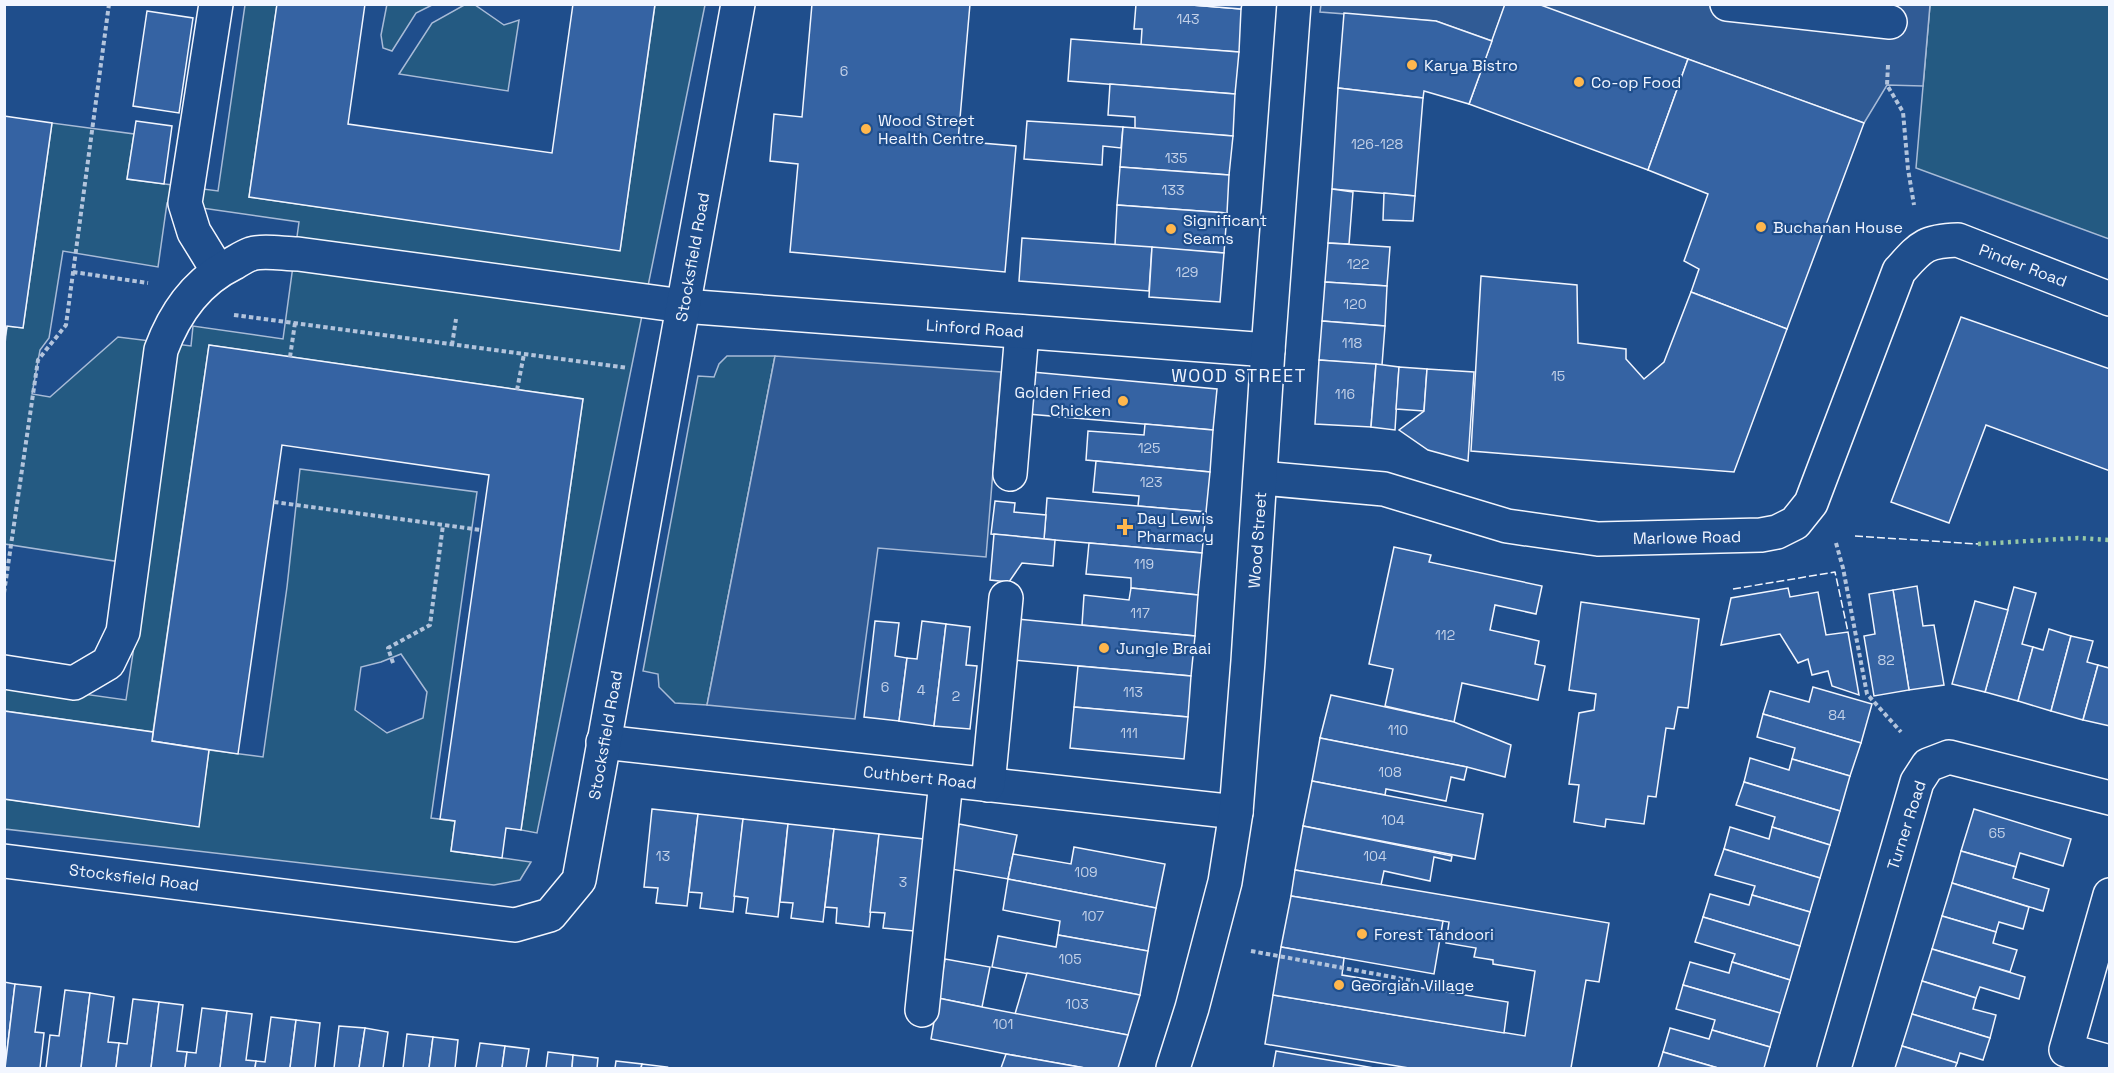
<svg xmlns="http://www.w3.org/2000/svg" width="2114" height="1073" viewBox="0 0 2114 1073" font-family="'Space Grotesk',sans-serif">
	<rect width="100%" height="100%" fill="#1f4e8c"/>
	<g fill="#245a82" stroke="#a8bbd7" stroke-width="1.5" fill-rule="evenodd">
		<path d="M387,4l45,1 -16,8 -24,38 -9,-3 -2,-13z"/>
		<path d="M466,4l9,1 29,20 15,-5 -11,71 -109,-17 33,-51z"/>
		<path d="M245,5h32l-28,192 371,53 35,-245h50l-168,828 -16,-3 62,-431 -374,-54 -56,387 -148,-21v-28l121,17 20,-134 -141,-22v-200l2,-18 16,2 29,-205 82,11 -7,45 91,12zM167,203l132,19 -16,117 -90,-13 -2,20 -73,-9 -68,60 -18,-3 8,-44 9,-12 14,-87 95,16z"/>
		<path d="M1930,5h179v234l-193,-71z"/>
		<path d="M727,356h48l-68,349 -32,-2 -16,-16 -1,-13 -15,-3 55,-295 16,1 5,-13z"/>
		<path d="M300,469l177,23 -46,326 24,3 -4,30 80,11 -11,18 -26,5 -489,-56v-30l193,27 11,-76 54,7 24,-170zM401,654l26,38 -4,26 -36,15 -32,-23 6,-43 20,-5z"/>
	</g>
	<g fill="#305b95" stroke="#a8bbd7" stroke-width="1.5">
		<path d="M1321,4l184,1 -13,36 -56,-20 -116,-9z"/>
		<path d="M1538,5h392l-7,81 -36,-1 -23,38z"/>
		<path d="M775,356l226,16 -15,185 -108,-9 -23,171 -148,-14z"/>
	</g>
	<g fill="#3563a3" stroke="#f2f6ff" stroke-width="1.5">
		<path d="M277,4h88l-17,120 204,29 21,-149h82l-35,247 -371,-54z"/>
		<path d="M812,4h158l-12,137 58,5 -11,126 -215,-20 8,-88 -28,-3 4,-47 28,3z"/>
		<path d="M1136,4h43l62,5 -2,43 -98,-7 1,-16h-8z"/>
		<path d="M1179,4h63l-1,5z"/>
		<path d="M1505,4h33l150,55 -40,111 -179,-66z"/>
		<path d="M147,11l46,7 -14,95 -46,-7z"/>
		<path d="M1344,13l92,8 56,20 -23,63 -45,-13 -1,7 -85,-10z"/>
		<path d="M1071,39l168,13 -4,42 -167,-13z"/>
		<path d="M1688,59l176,64 -77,206 -96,-37 8,-23 -15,-8 24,-67 -60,-24z"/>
		<path d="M1110,84l125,10 -2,42 -98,-7v-12l-27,-2z"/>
		<path d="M1338,88l85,10 -8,98 -83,-7z"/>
		<path d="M4,116l48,7 -29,205 -16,-2 -3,18z"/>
		<path d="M136,121l36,5 -8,58 -37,-5z"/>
		<path d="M1027,121l96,6 -2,21 -18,-2 -1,19 -78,-6z"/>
		<path d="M1123,127l110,9 -4,39 -109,-8z"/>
		<path d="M1120,167l109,8 -2,38 -110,-8z"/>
		<path d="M1332,189l21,3 -4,52 -21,-1z"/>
		<path d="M1384,193l31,3 -2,25 -30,-1z"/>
		<path d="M1117,205l110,8 -3,40 -109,-8z"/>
		<path d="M1022,238l130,9 -3,44 -130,-10z"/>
		<path d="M1328,243l62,4 -3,39 -62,-4z"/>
		<path d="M1152,247l72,6 -4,49 -71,-5z"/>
		<path d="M1481,276l96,9 1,58 48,6v10l18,20 20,-17 27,-70 96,37 -53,143 -263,-21z"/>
		<path d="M1325,282l62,4 -2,40 -63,-5z"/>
		<path d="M1961,317l149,52v102l-124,-46 -37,98 -58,-21z"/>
		<path d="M1322,321l63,5 -3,39 -63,-5z"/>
		<path d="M209,345l374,54 -62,431 -15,-2 -4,30 -51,-7 4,-30 -15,-2 49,-344 -207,-30 -44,309 -86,-13z"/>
		<path d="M1319,360l57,4 -5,63 -56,-3z"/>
		<path d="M1376,364l23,3 -4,63 -24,-3z"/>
		<path d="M1399,367l28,2 -3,42 -28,-2z"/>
		<path d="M1427,369l47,3 -6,89 -40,-11 -29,-20 25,-19z"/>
		<path d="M1032,372l185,17 -4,41 -185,-16z"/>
		<path d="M1145,424l68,6 -3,42 -124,-12 2,-29 56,4z"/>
		<path d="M1096,461l114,11 -4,40 -68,-6 1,-10 -46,-4z"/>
		<path d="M1047,498l159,14 -4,41 -158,-14z"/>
		<path d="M995,501l20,2 -1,9 32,3 -2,24 -53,-5z"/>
		<path d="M994,534l61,6 -2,26 -31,-3 -13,19 -19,-2z"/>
		<path d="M1089,543l113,10 -4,42 -67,-7v-10l-45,-4z"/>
		<path d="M1394,547l37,8 -2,7 113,24 -6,28 -41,-9 -5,25 49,11 -4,23 10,2 -7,34 -76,-17 -8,39 -69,-16 8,-37 -24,-5z"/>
		<path d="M1917,586l6,40 11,-1 10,60 -35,5 -16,-100z"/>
		<path d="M2014,587l22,6 -14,51 11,3 -15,54 -33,-9z"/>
		<path d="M1131,588l67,7 -3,41 -113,-11 2,-30 45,5z"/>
		<path d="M1788,588l2,9 28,-5 8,43 22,-3 11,63 -27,-9 -4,-15 -16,4 -4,-16 -10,4 -18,-29 -59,11 10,-47z"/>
		<path d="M1893,590l16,100 -35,6 -10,-60 11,-2 -6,-40z"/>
		<path d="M1975,601l33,9 -23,82 -33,-8z"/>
		<path d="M1581,602l118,17 -11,89 -10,-1 -4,22 -8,-1 -10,69 -8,-1 -4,28 -38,-5 -1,8 -31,-5 5,-37 -10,-1 10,-71 15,-3 2,-16 -27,-4z"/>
		<path d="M1017,619l178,17 -4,40 -178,-16z"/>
		<path d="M875,621l24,2 -4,33 12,2 -8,63 -35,-4z"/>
		<path d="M922,621l24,3 -12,102 -35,-5 8,-63 10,1z"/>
		<path d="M946,624l24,3 -4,38 11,1 -7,63 -36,-3z"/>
		<path d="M2049,629l22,7 -20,75 -33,-10 15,-54 10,3z"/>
		<path d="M2071,636l22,5 -6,21 11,3 -15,55 -32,-9z"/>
		<path d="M2098,665l11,3 1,-3v61l-27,-6z"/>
		<path d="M1078,666l113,10 -3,41 -114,-10z"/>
		<path d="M1813,687l59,17 -11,39 -98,-29 7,-23 39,11z"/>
		<path d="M1331,695l123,27 57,23 -6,32 -38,-10 -147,-29z"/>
		<path d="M1074,707l114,10 -4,42 -114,-11z"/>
		<path d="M4,711l149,21 -1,9 57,9 -10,77 -195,-28z"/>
		<path d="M1763,714l98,29 -11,33 -58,-17 3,-11 -38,-11z"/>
		<path d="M1320,738l147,29 -3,13 -13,-3 -5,24 -60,-12 -1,6 -73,-14z"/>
		<path d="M1750,758l39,12 3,-11 58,17 -10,35 -96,-29z"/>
		<path d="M1312,781l171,33 -8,45 -172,-33z"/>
		<path d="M1744,782l96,29 -10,34 -58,-18 3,-10 -39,-12z"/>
		<path d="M652,809l46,5 -11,92 -31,-3 2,-15 -14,-1z"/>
		<path d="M1974,809l97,30 -8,27 -43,-13 -4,14 -55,-16z"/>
		<path d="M698,814l45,5 -10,93 -33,-4 2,-15 -13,-1z"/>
		<path d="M743,819l45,5 -10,93 -32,-4 2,-15 -14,-2z"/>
		<path d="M788,824l46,5 -11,93 -32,-4 2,-15 -13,-1z"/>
		<path d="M959,824l58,11 -9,44 -57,-10z"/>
		<path d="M1303,826l149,30 -1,5 -17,-4 -4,24 -46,-10 -3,14 -86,-15z"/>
		<path d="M1730,827l39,12 3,-12 58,18 -10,33 -96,-29z"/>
		<path d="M834,829l45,5 -10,93 -33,-4 1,-15 -12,-1z"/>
		<path d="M879,834l45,5 -10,92 -31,-3 2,-15 -15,-1z"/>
		<path d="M1074,847l91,17 -9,44 -148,-29 5,-25 58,10z"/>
		<path d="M1724,849l96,29 -10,34 -58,-17 3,-9 -40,-11z"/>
		<path d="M1961,851l55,16 -3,11 36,11 -6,22 -91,-28z"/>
		<path d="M1295,870l314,53 -10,59 -13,-2 -15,88h-162l-144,-24 8,-49 252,41 10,-65 -42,-7v-4l-19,-3 2,-9 -30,-5 3,-21 -158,-26z"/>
		<path d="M1008,879l148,29 -8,43 -90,-16 2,-14 -57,-11z"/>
		<path d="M1952,883l77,24 -6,22 -24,-7 -3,10 -54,-16z"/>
		<path d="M1710,894l39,11 3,-10 58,17 -10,34 -97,-29z"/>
		<path d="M1291,896l152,25 -9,53 -153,-27z"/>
		<path d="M1942,916l54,16 -3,11 24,7 -7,22 -78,-23z"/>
		<path d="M1703,917l97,29 -10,34 -58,-18 3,-8 -40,-12z"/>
		<path d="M1058,935l90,16 -8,44 -148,-28 6,-31 58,11z"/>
		<path d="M1281,947l63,11 -2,17 166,27 -4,31 -231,-38z"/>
		<path d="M1932,949l93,28 -6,22 -39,-12 -4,11 -54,-17z"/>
		<path d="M945,959l45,8 -8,40 -44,-9z"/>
		<path d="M1690,962l39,11 3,-11 58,18 -10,33 -97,-28z"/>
		<path d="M1027,973l113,22 -12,40 -113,-21z"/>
		<path d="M1922,981l54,17 -3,11 23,6 -6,23 -78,-24z"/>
		<path d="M4,982l11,2 -10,84h-1z"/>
		<path d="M15,984l26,3 -6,45 9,1 -4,35h-35z"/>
		<path d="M1683,985l97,28 -10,34 -58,-17 3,-10 -39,-11z"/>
		<path d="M65,990l25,3 -9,75h-35l4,-33 9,1z"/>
		<path d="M90,993l24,4 -6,45 11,1 -3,25h-35z"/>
		<path d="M938,998l44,9 146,28 -10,33h-33l-79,-14 -75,-15z"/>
		<path d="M133,999l26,3 -8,66h-35l3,-25 8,1z"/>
		<path d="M159,1002l24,3 -6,46 10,1 -2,16h-34z"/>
		<path d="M202,1008l25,3 -7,57h-35l2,-16 9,1z"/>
		<path d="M227,1011l25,3 -6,46 10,1 -1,7h-35z"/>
		<path d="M1912,1014l78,24 -7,22 -23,-7 -3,10 -55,-17z"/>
		<path d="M271,1017l25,3 -6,48h-35l1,-7 9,1z"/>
		<path d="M296,1020l24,3 -5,45h-25z"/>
		<path d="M339,1026l26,2 -6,40h-25z"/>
		<path d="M365,1028l23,4 -5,36h-24z"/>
		<path d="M1670,1028l39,11 3,-9 58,17 -6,21h-46l-55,-16z"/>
		<path d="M407,1034l26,3 -4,31h-26z"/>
		<path d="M433,1037l25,3 -3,28h-26z"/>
		<path d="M480,1043l25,3 -3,22h-26z"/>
		<path d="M505,1046l24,3 -3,19h-24z"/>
		<path d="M1902,1046l55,17 -2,5h-60z"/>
		<path d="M1276,1051l98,17h-101z"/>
		<path d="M548,1052l25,3 -1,13h-26z"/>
		<path d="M1663,1052l55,16h-60z"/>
		<path d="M1006,1054l79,14h-84z"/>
		<path d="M573,1055l25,3 -1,10h-25z"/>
		<path d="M616,1061l26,3 -1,4h-26z"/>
		<path d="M642,1064l25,3 -1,1h-25z"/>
	</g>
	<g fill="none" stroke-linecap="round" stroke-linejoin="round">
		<g stroke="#f2f6ff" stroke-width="36">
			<g id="minor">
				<path d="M216,4l-31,199 9,29 24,39"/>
				<path d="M1727,4l163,18"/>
				<path d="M1010,474l12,-142"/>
				<path d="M1261,478l123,11 123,37 91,13 163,-4 16,-3 18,-9 16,-20 88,-232c22,-24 25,-30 59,-31l152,59"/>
				<path d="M4,672l70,11 34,-20 15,-31 38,-282c14,-38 36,-69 73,-87 5,-3 11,-7 17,-9 13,-4 33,0 47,0l385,52 585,44"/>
				<path d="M603,742l633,70"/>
				<path d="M988,785l18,-187"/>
				<path d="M4,861l511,64 35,-10 29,-35 159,-876"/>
				<path d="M2110,895l-44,155 44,12"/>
				<path d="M922,1010l24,-229"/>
				<path d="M1834,1068l83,-286 11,-17 21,-8 161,41"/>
			</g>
		</g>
		<g stroke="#f2f6ff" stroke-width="36">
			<path id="major" d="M1173,1068l19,-60 33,-126 11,-70 12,-151 20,-311 26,-346"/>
		</g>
		<g stroke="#b3c4dc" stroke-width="4" stroke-dasharray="4.5 3" stroke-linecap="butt">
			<path d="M1888,65l-1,20 16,27 5,57 6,36"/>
			<path d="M73,272l75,11"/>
			<path d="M234,315l394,53"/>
			<path d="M452,345l4,-26"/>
			<path d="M290,357l5,-34"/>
			<path d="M517,390l7,-36"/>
			<path d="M274,502l207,28"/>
			<path d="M1836,543l7,25 24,126 34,38"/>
			<path d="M4,593l34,-233 28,-35 43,-321"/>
			<path d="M393,663l-5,-15 42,-23 13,-100"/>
			<path d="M1251,951l163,30"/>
		</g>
		<use href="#minor" stroke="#1f4e8c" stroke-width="33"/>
		<use href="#major" stroke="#1f4e8c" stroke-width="33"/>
		<path stroke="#97c8a6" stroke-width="4.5" stroke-dasharray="3 4.5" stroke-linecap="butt" d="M1978,544l100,-6 32,2"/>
		<g stroke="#f2f6ff" stroke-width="1.5" stroke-dasharray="8 3" stroke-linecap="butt">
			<path d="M1855,536l123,8"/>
			<path d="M1733,589l102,-17 13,60"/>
		</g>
	</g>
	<g fill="#ffb74d" stroke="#1f4e8c" stroke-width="2">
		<circle cx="1412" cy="65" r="6"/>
		<circle cx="1579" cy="82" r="6"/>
		<circle cx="866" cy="129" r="6"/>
		<circle cx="1761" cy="227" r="6"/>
		<circle cx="1171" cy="229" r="6"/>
		<circle cx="1123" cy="401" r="6"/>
		<path d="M1122 518h6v6h6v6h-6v6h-6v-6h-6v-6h6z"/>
		<circle cx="1104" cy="648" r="6"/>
		<circle cx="1362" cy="934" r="6"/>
		<circle cx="1339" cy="985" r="6"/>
	</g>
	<g text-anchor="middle" stroke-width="4.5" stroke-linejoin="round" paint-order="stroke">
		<g font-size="14" fill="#c3d1e8">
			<text x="1188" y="24">143</text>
			<text x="844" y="76">6</text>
			<text x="1377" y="149">126-128</text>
			<text x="1176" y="163">135</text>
			<text x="1173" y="195">133</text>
			<text x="1358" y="269">122</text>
			<text x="1187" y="277">129</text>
			<text x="1355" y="309">120</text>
			<text x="1352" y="348">118</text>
			<text x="1558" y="381">15</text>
			<text x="1345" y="399">116</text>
			<text x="1149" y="453">125</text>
			<text x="1151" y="487">123</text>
			<text x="1144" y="569">119</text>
			<text x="1140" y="618">117</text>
			<text x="1445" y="640">112</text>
			<text x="1886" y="665">82</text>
			<text x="885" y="692">6</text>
			<text x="921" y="695">4</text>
			<text x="1133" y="697">113</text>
			<text x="956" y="701">2</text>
			<text x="1837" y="720">84</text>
			<text x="1398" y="735">110</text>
			<text x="1129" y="738">111</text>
			<text x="1390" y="777">108</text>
			<text x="1393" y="825">104</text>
			<text x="1997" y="838">65</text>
			<text x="663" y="861">13</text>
			<text x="1375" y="861">104</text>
			<text x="1086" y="877">109</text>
			<text x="903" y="887">3</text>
			<text x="1093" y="921">107</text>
			<text x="1070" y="964">105</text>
			<text x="1077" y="1009">103</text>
			<text x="1003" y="1029">101</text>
		</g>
		<g font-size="16" fill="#f2f6ff" stroke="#1f4e8c" text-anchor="start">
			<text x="1424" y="71">Karya Bistro</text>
			<text x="1591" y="88">Co-op Food</text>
			<text x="878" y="126">Wood Street<tspan x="878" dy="18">Health Centre</tspan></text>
			<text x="1183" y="226">Significant<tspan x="1183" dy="18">Seams</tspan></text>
			<text x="1773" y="233">Buchanan House</text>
			<text x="1111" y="398" text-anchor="end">Golden Fried<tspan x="1111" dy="18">Chicken</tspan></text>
			<text x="1137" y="524">Day Lewis<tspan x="1137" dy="18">Pharmacy</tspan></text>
			<text x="1116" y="654">Jungle Braai</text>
			<text x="1374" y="940">Forest Tandoori</text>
			<text x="1351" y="991">Georgian Village</text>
		</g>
		<g font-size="16" fill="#f2f6ff" stroke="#1f4e8c">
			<text transform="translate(692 257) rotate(-80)" y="6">Stocksfield Road</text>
			<text transform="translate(2023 265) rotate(21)" y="6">Pinder Road</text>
			<text transform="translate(975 328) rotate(4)" y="6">Linford Road</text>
			<text transform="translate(1687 537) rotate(-1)" y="6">Marlowe Road</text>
			<text transform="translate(1257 540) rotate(-86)" y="6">Wood Street</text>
			<text transform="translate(605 735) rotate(-80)" y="6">Stocksfield Road</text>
			<text transform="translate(920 777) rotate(6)" y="6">Cuthbert Road</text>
			<text transform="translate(1906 825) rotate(-72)" y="6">Turner Road</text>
			<text transform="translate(134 877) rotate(7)" y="6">Stocksfield Road</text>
		</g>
		<g font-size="18" letter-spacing="1.5" fill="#f2f6ff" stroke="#1f4e8c">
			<text x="1239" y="382">WOOD STREET</text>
		</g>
	</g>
	<rect width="2114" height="1073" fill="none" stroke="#f2f6ff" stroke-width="12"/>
</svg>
